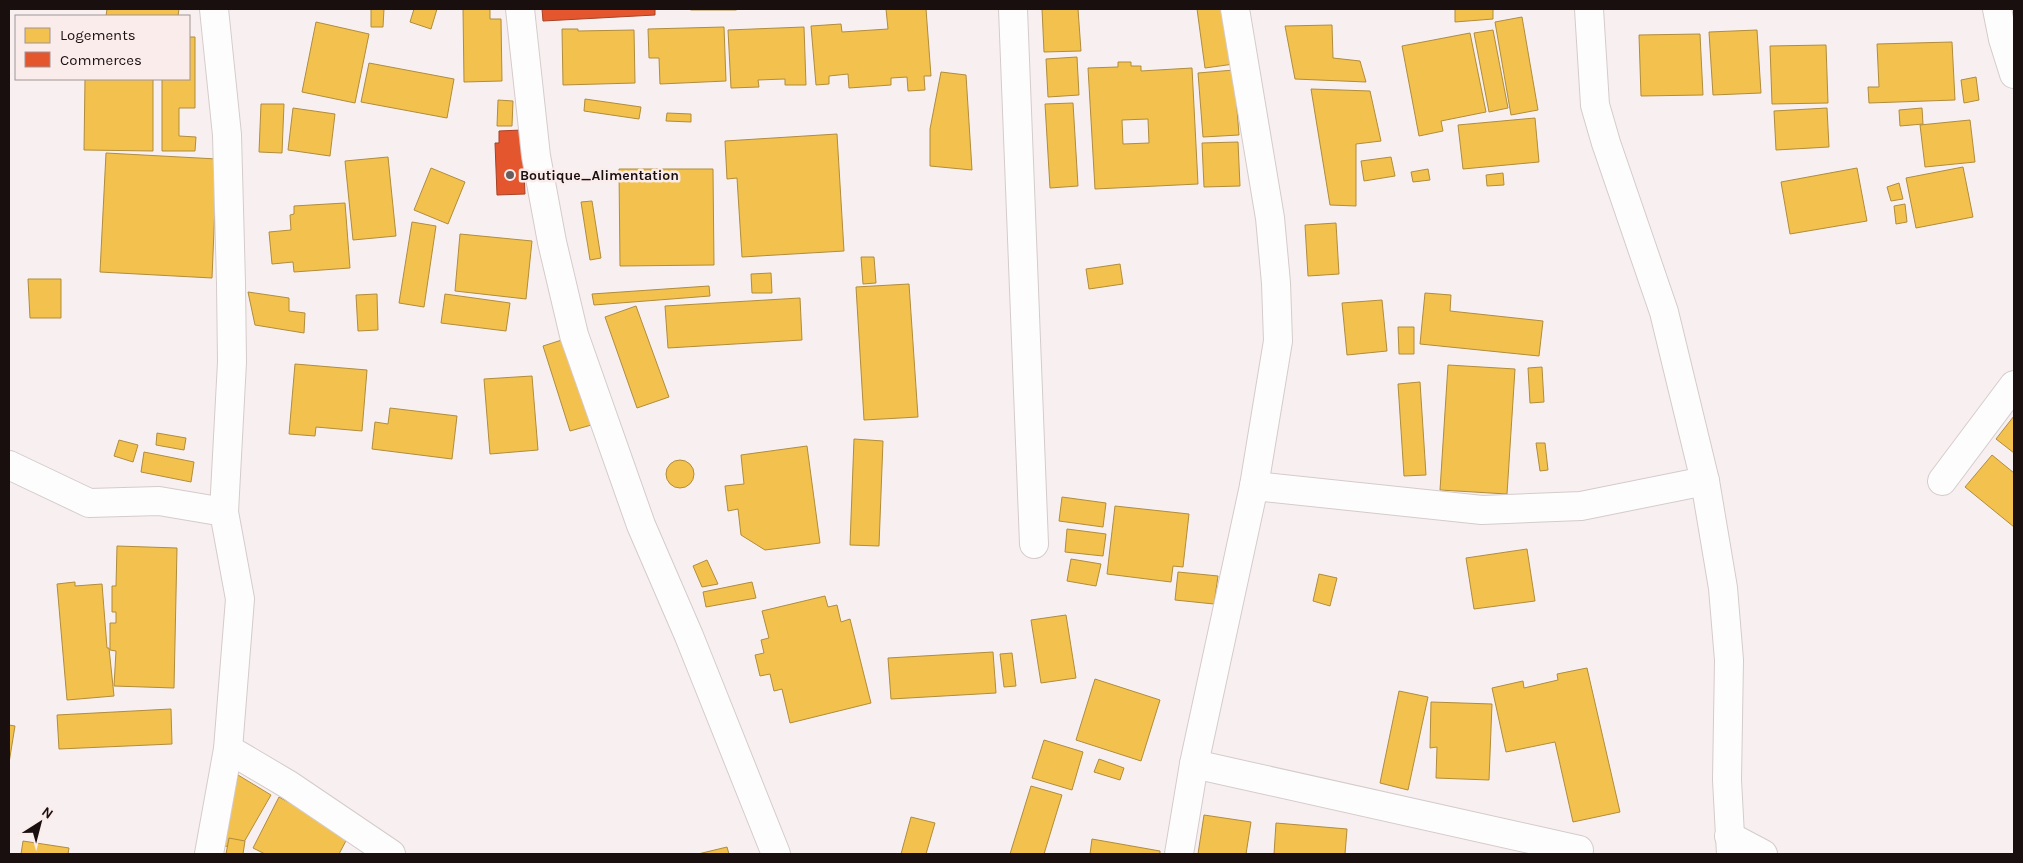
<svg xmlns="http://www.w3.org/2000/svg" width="2023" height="863" viewBox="0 0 2023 863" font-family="Karla,sans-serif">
	<rect width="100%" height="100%" fill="#f8f0f0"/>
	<g fill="#f2c14e" stroke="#b18c3b" fill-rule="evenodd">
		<path d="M107,9h72l-1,7h-72z"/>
		<path d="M371,9h13l-1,18h-12z"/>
		<path d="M414,9h23l-6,20 -21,-7z"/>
		<path d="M463,9h27v10h11l1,62 -38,1z"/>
		<rect x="691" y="9" width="45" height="1"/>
		<path d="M886,9h40l5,67h-7l1,14 -17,1 -1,-14 -16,1v7l-42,3 -1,-14 -19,2v8l-13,1 -5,-59 30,-2 1,8 46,-3z"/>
		<path d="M1042,9h36l3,42 -37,1z"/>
		<path d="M1197,9h29l8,55 -29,4z"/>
		<path d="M1455,9h38v10l-38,3z"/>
		<path d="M1522,17l16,93 -27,5 -16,-93z"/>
		<path d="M316,22l53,12 -14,69 -53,-11z"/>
		<path d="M1332,25l1,33 27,3 6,21 -71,-3 -10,-53z"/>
		<path d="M724,27l2,54 -66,3 -1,-26h-10l-1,-29z"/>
		<path d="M804,27l2,58h-21v-6l-27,1 1,7 -28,1 -3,-58z"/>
		<path d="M562,29h16v2l56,-1 1,53 -72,2z"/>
		<path d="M1493,30l15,78 -19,4 -15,-79z"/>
		<path d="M1757,30l4,63 -48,2 -4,-63z"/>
		<path d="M1470,33l16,79 -45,9 2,10 -24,5 -17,-90z"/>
		<path d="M1700,34l3,61 -62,1 -2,-61z"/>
		<path d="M189,37h6v71h-16v28l17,1 -1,14h-33v-72h27z"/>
		<path d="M1952,42l3,58 -86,3 -1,-16h11l-2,-43z"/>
		<path d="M1826,45l2,58 -56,1 -2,-58z"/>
		<path d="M1077,57l2,38 -31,2 -2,-38z"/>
		<path d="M1118,62h13v4h10v5l51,-3 6,116 -103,5 -7,-121 30,-1zM1148,119l1,24 -26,1 -1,-24z"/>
		<path d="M369,63l85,16 -7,39 -86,-16z"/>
		<path d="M1234,70l5,65 -36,2 -5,-64z"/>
		<path d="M941,72l25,3 6,95 -42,-4v-37z"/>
		<path d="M1976,77l3,23 -15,3 -3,-23z"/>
		<path d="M85,79h68v72l-69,-1z"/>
		<path d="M1311,89l59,2 11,50 -25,3v62l-26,-1z"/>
		<path d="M585,99l56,8 -2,12 -55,-8z"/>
		<path d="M498,100l15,1 -1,25h-15z"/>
		<path d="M1073,103l5,83 -28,2 -5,-84z"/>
		<path d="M261,104h23l-2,49 -23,-1z"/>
		<path d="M293,108l42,6 -5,42 -42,-6z"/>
		<path d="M1827,108l2,39 -53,3 -2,-39z"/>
		<path d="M1922,108l1,16 -23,2 -1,-16z"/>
		<path d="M667,113l24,1v8l-25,-1z"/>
		<path d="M1535,118l4,44 -76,7 -5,-44z"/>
		<path d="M1970,120l5,42 -50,5 -5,-42z"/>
		<path d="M837,134l7,117 -102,6 -5,-79 -10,1 -2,-38z"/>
		<path d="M1238,142l2,44 -36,1 -2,-44z"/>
		<path d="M106,153l111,6 -5,119 -112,-6z"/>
		<path d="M388,157l8,79 -43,4 -8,-79z"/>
		<path d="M1391,157l4,19 -31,5 -3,-20z"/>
		<path d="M1963,167l10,50 -57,11 -10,-50z"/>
		<path d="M431,168l34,14 -17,42 -34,-14z"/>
		<path d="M1857,168l10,53 -77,13 -9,-52z"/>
		<path d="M619,169h94l1,96 -94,1z"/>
		<path d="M1428,169l2,11 -17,2 -2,-10z"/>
		<path d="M1503,173l1,12 -17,1 -1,-11z"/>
		<path d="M1899,183l4,16 -12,2 -4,-14z"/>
		<path d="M592,201l9,57 -11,2 -9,-58z"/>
		<path d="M345,203l5,65 -56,4 -1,-10 -21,2 -3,-32 22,-2 -1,-15 4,-1v-8z"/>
		<path d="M1905,204l2,18 -11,2 -2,-18z"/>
		<path d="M412,222l24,4 -12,81 -25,-4z"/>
		<path d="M1336,223l3,51 -31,2 -3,-51z"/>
		<path d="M460,234l72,7 -6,58 -71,-8z"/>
		<path d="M861,257h13l2,26 -13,1z"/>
		<path d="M1120,264l3,20 -34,5 -3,-20z"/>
		<path d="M771,273l1,20h-20l-1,-19z"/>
		<path d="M28,279h33v39h-31z"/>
		<path d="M909,284l9,133 -54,3 -8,-133z"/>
		<path d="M709,286l1,10 -116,9 -2,-11z"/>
		<path d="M248,292l41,6v13l16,2 -1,20 -49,-8z"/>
		<path d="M1425,293l26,2 -1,16 93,10 -4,35 -119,-12z"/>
		<path d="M377,294l1,36 -20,1 -2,-36z"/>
		<path d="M445,294l65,9 -4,28 -65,-8z"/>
		<path d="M800,298l2,42 -134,8 -3,-42z"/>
		<path d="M1382,300l5,51 -40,4 -5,-52z"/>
		<path d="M636,306l33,91 -32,11 -32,-91z"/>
		<path d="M1398,327h16v27h-15z"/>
		<path d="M568,338l27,86 -25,7 -27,-85z"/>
		<path d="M295,364l72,6 -5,61 -46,-4 -1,9 -26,-2z"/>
		<path d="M1448,365l67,4 -8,125 -67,-4z"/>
		<path d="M1542,367l2,35 -14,1 -2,-35z"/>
		<path d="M532,376l6,74 -48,4 -6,-75z"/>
		<path d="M1420,382l6,93 -22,1 -6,-92z"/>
		<path d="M390,408l67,8 -5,43 -80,-10 3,-27 13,2z"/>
		<path d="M2014,416v37l-18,-14z"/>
		<path d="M157,433l29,5 -2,12 -28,-5z"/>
		<path d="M854,439l29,2 -4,105 -29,-1z"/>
		<path d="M119,440l19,5 -5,17 -19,-6z"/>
		<path d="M1536,443h9l3,27 -8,1z"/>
		<path d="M807,446l13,97 -55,7 -24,-15 -3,-26 -10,2 -3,-25 19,-2 -3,-29z"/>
		<path d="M144,452l50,10 -3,20 -50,-10z"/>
		<path d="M1992,455l22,18v54l-49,-40z"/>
		<circle cx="680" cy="474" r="14"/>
		<path d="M1062,497l44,6 -3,24 -44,-6z"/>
		<path d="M1115,506l74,8 -6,53 -10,-1 -2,16 -64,-8z"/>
		<path d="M1067,529l39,5 -3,22 -38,-4z"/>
		<path d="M117,546l60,2 -3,140 -60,-2 2,-35 -6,-1v-27h6v-11h-4v-26h4z"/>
		<path d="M1527,549l8,52 -61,8 -8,-51z"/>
		<path d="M1071,559l30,5 -5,22 -29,-5z"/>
		<path d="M707,560l11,24 -16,3 -9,-21z"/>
		<path d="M1178,572l40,4 -4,28 -39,-4z"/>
		<path d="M1319,574l18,4 -7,28 -17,-5z"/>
		<path d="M75,582v4l27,-2 5,64h2l5,48 -47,4 -10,-116z"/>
		<path d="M752,582l4,16 -50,9 -3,-15z"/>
		<path d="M825,596l3,11 9,-2 4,17 9,-3 21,84 -81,20 -8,-34 -8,2 -4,-17 -10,2 -5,-21 9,-2 -3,-13 8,-2 -7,-27z"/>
		<path d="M1066,615l10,63 -35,5 -10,-63z"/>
		<path d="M993,652l3,41 -105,6 -3,-41z"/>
		<path d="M1012,653l4,33 -12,1 -4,-33z"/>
		<path d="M1587,668l33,144 -47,10 -18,-80 -49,10 -14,-64 31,-7 1,7 34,-8 -1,-6z"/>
		<path d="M1095,679l65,21 -19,61 -65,-21z"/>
		<path d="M1399,691l29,6 -20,93 -28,-7z"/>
		<path d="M1431,702l61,2 -3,76 -53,-2 1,-31 -7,1z"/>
		<path d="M171,709l1,35 -113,5 -2,-34z"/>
		<path d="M9,725l6,1 -6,37z"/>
		<path d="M1044,740l39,12 -11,38 -40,-12z"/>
		<path d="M1099,759l25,9 -4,12 -26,-8z"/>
		<path d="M238,775l33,20 -31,54 -20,-4z"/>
		<path d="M1031,786l31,9 -18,59h-34z"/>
		<path d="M279,797l70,38 -10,19h-74l-12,-6z"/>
		<path d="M1204,815l47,7 -5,32h-48z"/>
		<path d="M911,817l24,6 -9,31h-25z"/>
		<path d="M1276,823l71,6 -2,25h-71z"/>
		<path d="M229,838l16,3 -2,13h-17z"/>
		<path d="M1092,839l68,12v3h-70z"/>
		<path d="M23,841l46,7 -1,6h-47z"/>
		<path d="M727,847l2,7h-31z"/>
	</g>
	<g fill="#e4572e" stroke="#a74125">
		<path d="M542,9h113v6l-112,6z"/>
		<path d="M522,130l3,64 -28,1 -2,-52h4v-12z"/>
	</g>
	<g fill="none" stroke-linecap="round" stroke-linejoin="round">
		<g stroke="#d5cbcb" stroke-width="30">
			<g id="minor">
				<path d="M214,9l13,126 4,148 1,79 -8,150"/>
				<path d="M520,9l16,147 16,86 22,93 67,190 48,111 87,218"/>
				<path d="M1013,9l21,535"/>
				<path d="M1589,9l6,96 11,38 58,169 41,169 18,107 6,72 -2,120 4,74"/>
				<path d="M1997,9l6,30 11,35"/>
				<path d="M9,465l80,38 70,-2 65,11 16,87 -12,150 -19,105"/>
				<path d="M1942,481l72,-96"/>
				<path d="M1254,486l228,24 99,-4 124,-25"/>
				<path d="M228,749l61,36 102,69"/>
				<path d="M1194,764l385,86"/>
				<path d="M1729,836l34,18"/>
				<path d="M1179,854l15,-90 60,-278 24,-145 -2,-58 -6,-65 -35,-209"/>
			</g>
		</g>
		<use href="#minor" stroke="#fefdfd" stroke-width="28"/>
	</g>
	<circle fill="#685e5e" stroke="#fbecec" stroke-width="2" cx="510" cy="175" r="5"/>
	<g text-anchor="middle" stroke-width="5" stroke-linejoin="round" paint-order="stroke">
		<g font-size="14" font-weight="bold" fill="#1a0f0f" stroke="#fbecec" text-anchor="start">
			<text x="520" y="180">Boutique_Alimentation</text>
		</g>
	</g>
	<rect width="2023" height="863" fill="none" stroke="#1a0f0f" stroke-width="20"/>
	<rect x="15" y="15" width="175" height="65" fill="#fbecec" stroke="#a19494"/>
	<rect x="25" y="28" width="25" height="15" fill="#f2c14e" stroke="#a19494"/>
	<text x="60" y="40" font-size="15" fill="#1a0f0f">Logements</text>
	<rect x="25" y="52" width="25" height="15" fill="#e4572e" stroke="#a19494"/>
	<text x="60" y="65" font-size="15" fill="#1a0f0f">Commerces</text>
	<g transform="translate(40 823) rotate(36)" stroke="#fbecec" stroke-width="4" paint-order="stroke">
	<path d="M0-4L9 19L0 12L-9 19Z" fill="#1a0f0f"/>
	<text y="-8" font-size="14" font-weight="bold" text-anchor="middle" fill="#1a0f0f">N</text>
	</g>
</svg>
